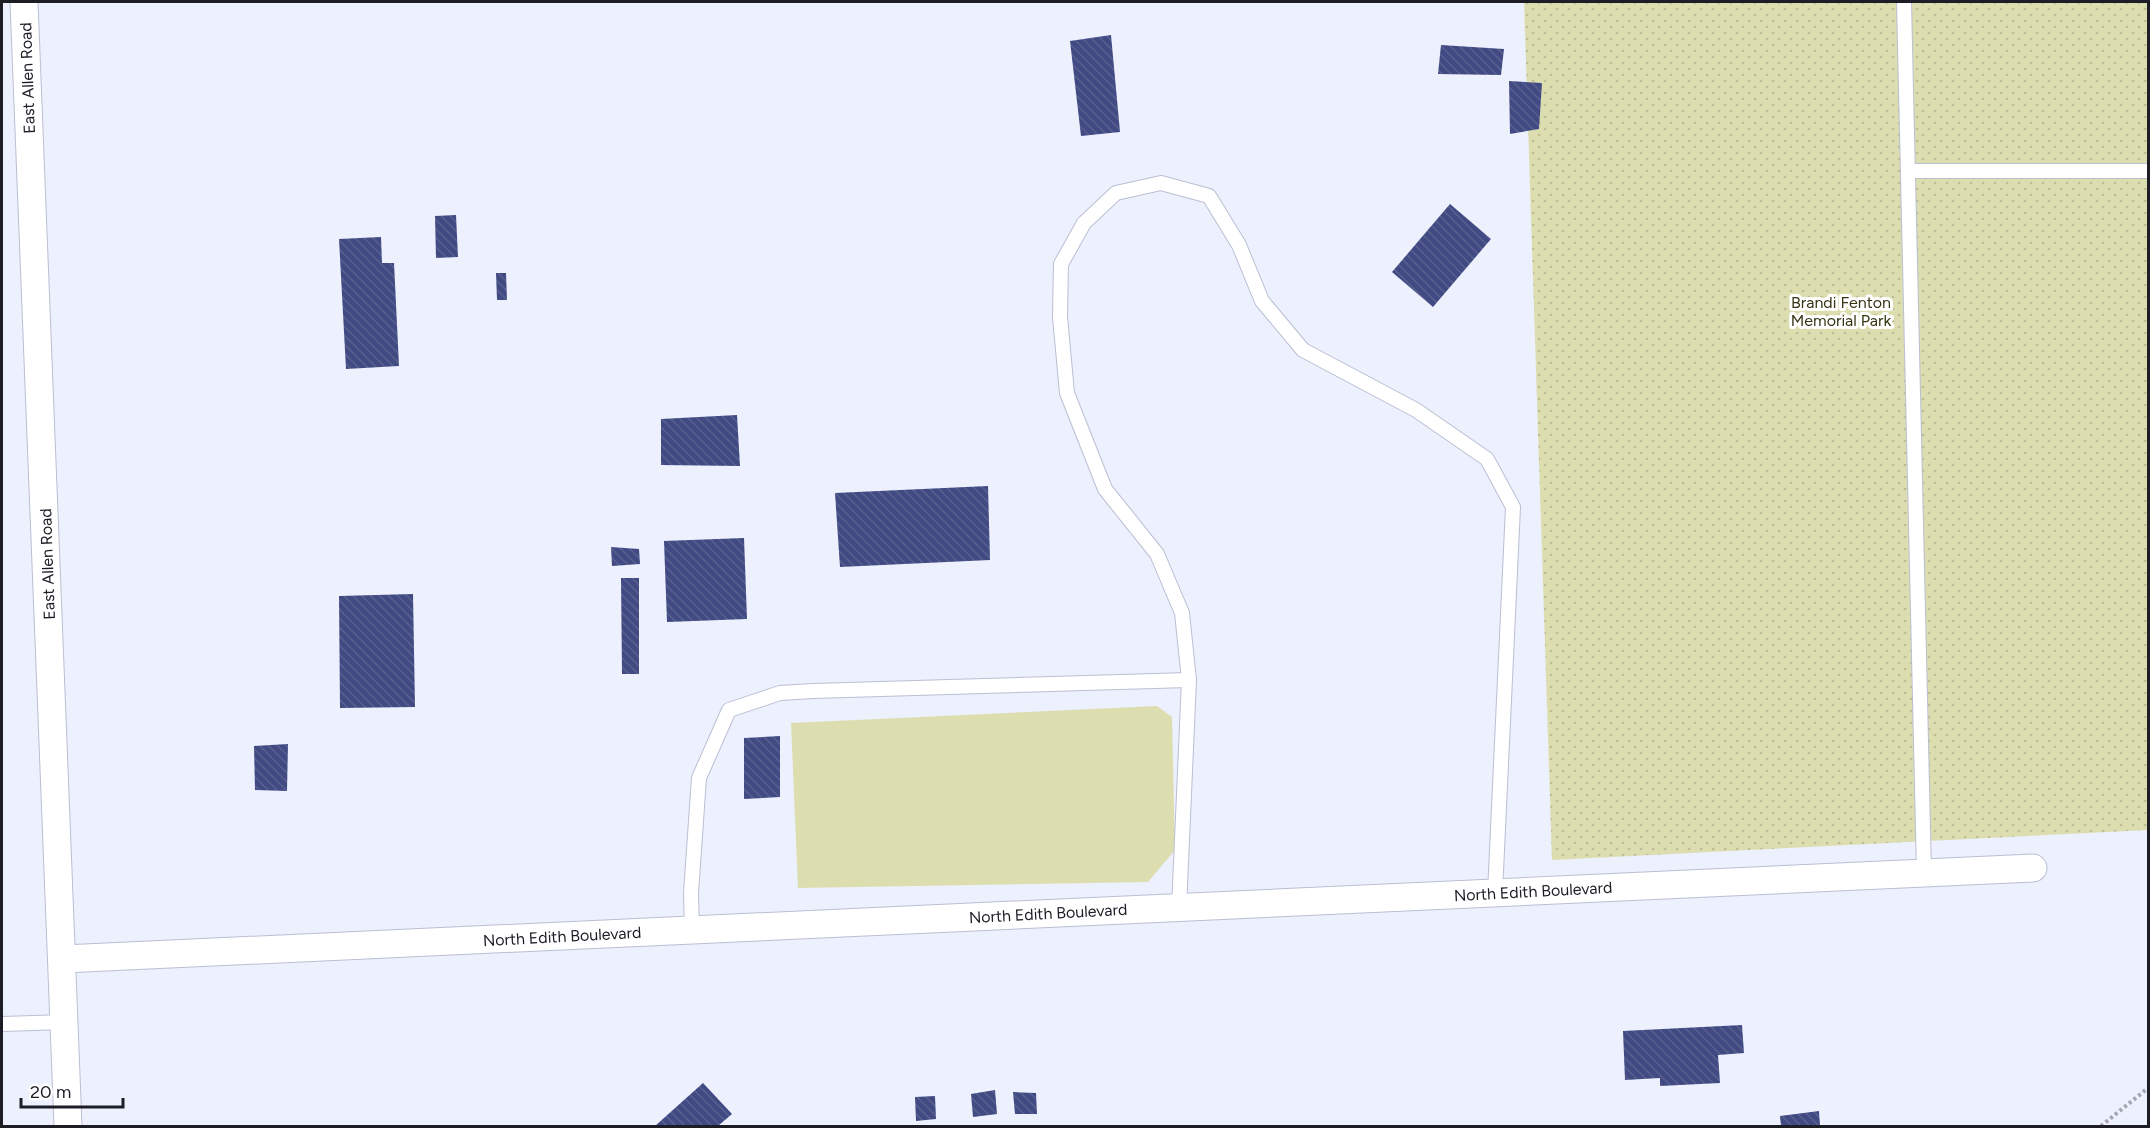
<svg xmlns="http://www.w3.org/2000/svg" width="2150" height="1128" viewBox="0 0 2150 1128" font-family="Figtree,sans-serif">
	<defs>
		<pattern id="park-dots" width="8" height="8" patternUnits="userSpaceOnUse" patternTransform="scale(1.5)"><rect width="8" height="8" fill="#dddeb0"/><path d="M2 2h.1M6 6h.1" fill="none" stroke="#bdbe97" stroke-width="1.8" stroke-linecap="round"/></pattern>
		<pattern id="building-back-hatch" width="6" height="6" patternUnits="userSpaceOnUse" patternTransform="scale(1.5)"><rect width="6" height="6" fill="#414a83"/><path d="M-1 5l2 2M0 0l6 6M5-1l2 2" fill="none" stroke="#59618f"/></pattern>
	</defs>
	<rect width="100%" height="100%" fill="#edf0fd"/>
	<path fill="url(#park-dots)" d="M1524,2h624v828l-596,30z"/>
	<path fill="#dddeb0" d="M1157,706l15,11 3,133 -27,32 -350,6 -7,-165z"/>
	<g fill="url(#building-back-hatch)">
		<path d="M1111,35l9,97 -39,4 -11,-95z"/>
		<path d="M1441,45l63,4 -3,26 -63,-1z"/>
		<path d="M1509,81l33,2 -3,46 -29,5z"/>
		<path d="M1450,204l41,35 -58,68 -41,-35z"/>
		<path d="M456,215l2,42 -22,1 -1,-42z"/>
		<path d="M381,237l1,26h12l5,103 -53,3 -7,-130z"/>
		<path d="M496,273h10l1,27h-10z"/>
		<path d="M737,415l3,51 -79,-1v-46z"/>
		<path d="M988,486l2,74 -150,7 -5,-74z"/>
		<path d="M744,538l3,81 -80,3 -3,-81z"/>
		<path d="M611,547l28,2 1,15 -28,2z"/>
		<path d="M621,578h18v96h-17z"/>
		<path d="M413,594l2,113 -75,1 -1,-112z"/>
		<path d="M780,736v61l-36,2v-61z"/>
		<path d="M288,744l-1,47 -32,-1 -1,-44z"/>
		<path d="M1742,1025l2,28 -26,2 2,28 -60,3v-8l-35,2 -2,-49z"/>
		<path d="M703,1083l29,31 -14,12h-63z"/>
		<path d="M995,1090l2,24 -24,3 -2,-23z"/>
		<path d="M1013,1092l23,1 1,21h-22z"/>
		<path d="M935,1096l1,23 -20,2 -1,-24z"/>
		<path d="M1819,1111l1,15h-39l-1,-10z"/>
	</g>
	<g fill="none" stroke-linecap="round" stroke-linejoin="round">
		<g stroke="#babfd3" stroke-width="16">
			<g id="service">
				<path d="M1904,2l20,871"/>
				<path d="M1908,171h240"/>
				<path d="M1189,680l-7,-67 -25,-59 -52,-65 -38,-96 -7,-76 1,-53 23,-41 32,-30 45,-10 48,13 30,49 23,56 41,49 113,60 71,49 26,48 -18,386"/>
				<path d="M692,929l-1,-36 8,-115 30,-68 51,-17 33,-2 376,-11 -10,228"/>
				<path d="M2,1024l63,-2"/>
			</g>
		</g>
		<g stroke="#babfd3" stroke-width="29">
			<g id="minor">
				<path d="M24,2l44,1124"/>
				<path d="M63,959l1970,-91"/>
			</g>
		</g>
		<path stroke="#a3a5b1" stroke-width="4" stroke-dasharray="3 3" stroke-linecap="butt" d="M2101,1126l47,-38"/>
		<use href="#service" stroke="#fff" stroke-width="14"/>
		<use href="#minor" stroke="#fff" stroke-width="27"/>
	</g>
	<g text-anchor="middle" stroke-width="6" stroke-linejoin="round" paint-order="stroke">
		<g font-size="16" fill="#1c1d25" stroke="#fff">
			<text transform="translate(27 78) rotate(-92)" y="6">East Allen Road</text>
			<text transform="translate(47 564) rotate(-92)" y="6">East Allen Road</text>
			<text transform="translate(1533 891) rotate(-3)" y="6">North Edith Boulevard</text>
			<text transform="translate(1048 913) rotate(-3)" y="6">North Edith Boulevard</text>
			<text transform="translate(562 936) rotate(-3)" y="6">North Edith Boulevard</text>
		</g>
		<g font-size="16" fill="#353515" stroke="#fff">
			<text x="1841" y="308">Brandi Fenton<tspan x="1841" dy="18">Memorial Park</tspan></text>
		</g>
	</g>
	<rect width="2150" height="1128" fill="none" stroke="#1c1d25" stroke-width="6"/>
	<path d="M21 1098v9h102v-9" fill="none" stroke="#1c1d25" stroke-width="3"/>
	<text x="30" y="1098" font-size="18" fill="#1c1d25" stroke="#ffffff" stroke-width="4.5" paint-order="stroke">20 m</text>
</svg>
